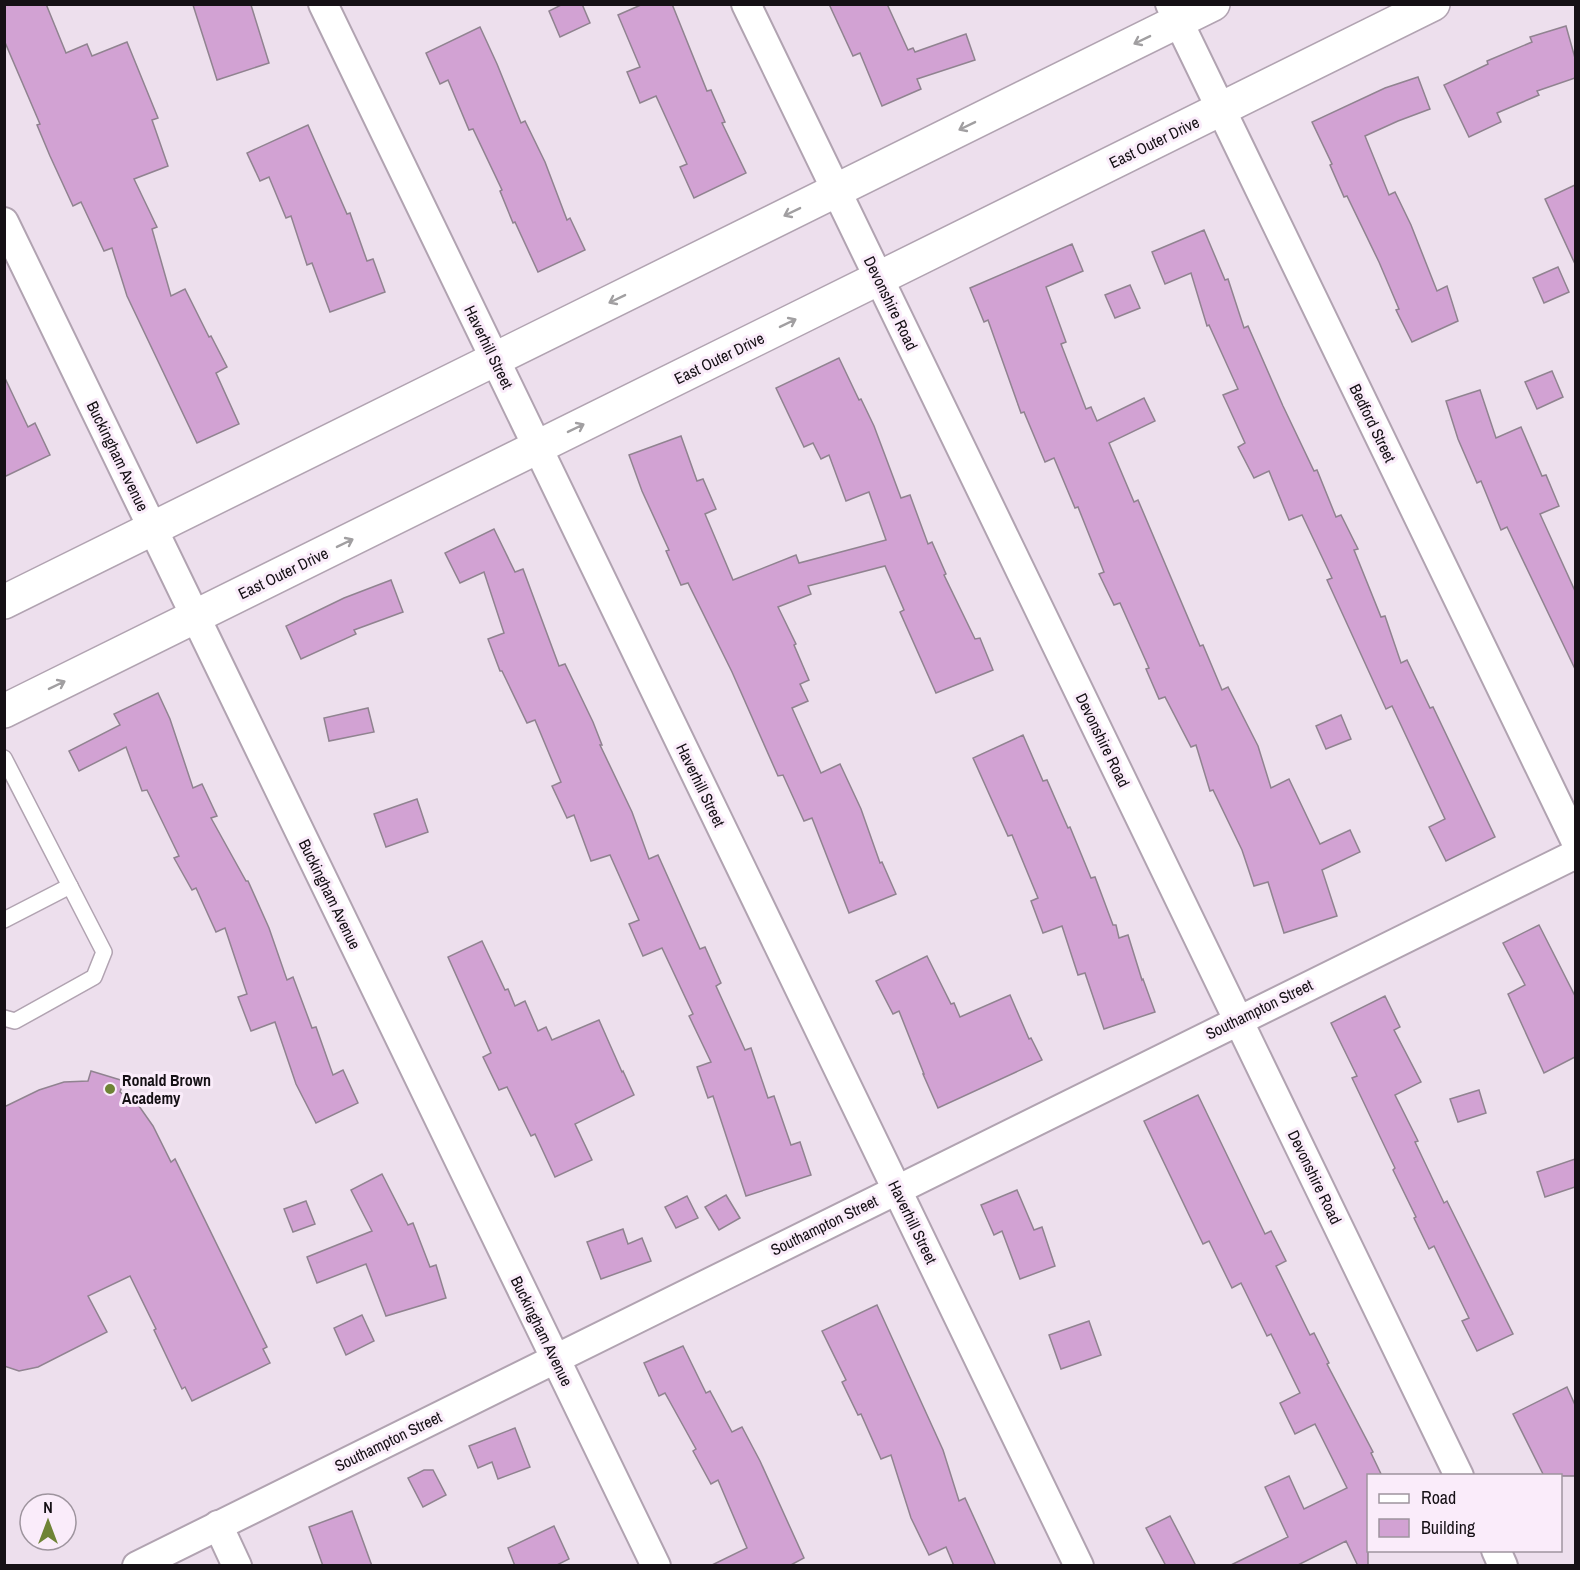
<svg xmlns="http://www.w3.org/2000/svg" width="1580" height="1570" viewBox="0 0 1580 1570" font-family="'Archivo Narrow',sans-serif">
	<rect width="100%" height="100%" fill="#eddfed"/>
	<g fill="#d2a2d3" stroke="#908390" stroke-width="1.5">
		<path d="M4,4h42l20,49 21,-9 5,12 35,-14 31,76 -6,2 16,46 -34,13 23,48 -5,2 19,67 14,-7 24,48 2,-1 16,31 -11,6 23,51 -42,19 -70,-147 -15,-48 -8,3 -23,-49 -8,4 -23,-50 -13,-31 3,-1 -36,-84z"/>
		<path d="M563,4h19l8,19 -30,14 -11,-26z"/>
		<path d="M643,4h29l35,87 4,-1 14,32 -3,1 24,50 -52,25 -14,-31 7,-3 -31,-68 -16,7 -13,-31 13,-5 -22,-52z"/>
		<path d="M829,4h58l21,46 5,-2 2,4 51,-18 9,26 -58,19 4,10 -39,17 -22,-53 -7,3z"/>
		<path d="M193,5h58l18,58 -52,17z"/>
		<path d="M1566,26l9,32v20l-38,13 2,4 -42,18 4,9 -32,15 -25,-52 44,-21 -1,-3 45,-19 -2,-5z"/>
		<path d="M480,27l17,37 24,59 4,-2 20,41 22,58 3,-2 15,32 -47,22 -23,-50 -2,1 -13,-32 2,-1 -29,-61 -4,1 -21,-50 -8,4 -14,-31z"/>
		<path d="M1418,77l12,32 -32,12 -33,15 24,59 6,-3 16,33 26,66 10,-5 11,35 -46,21 -16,-32 3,-1 -20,-47 -32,-66 -3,1 -14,-32 2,-1 -20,-42 73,-34z"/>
		<path d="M308,125l39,89 3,-1 17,48 6,-2 12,33 -55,20 -18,-49 -5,2 -16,-49 -5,2 -17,-41 -9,4 -13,-28z"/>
		<path d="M1575,185v79l-30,-65z"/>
		<path d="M1204,230l21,50 3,-1 16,49 4,-2 35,80 31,65 3,-1 19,47 5,-2 17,34 -4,1 27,67 4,-1 16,47 6,-3 23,48 3,-1 62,130 -49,24 -17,-34 16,-8 -53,-113 -6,3 -59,-129 5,-2 -30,-63 -13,5 -20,-49 -15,7 -16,-31 7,-4 -22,-48 15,-6 -29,-64 -2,1 -16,-53 -26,11 -13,-32z"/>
		<path d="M1072,244l11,27 -37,16 20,55 -5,2 25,65 5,-2 6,14 47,-23 11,23 -46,22 25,59 4,-2 62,146 3,-1 19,45 6,-3 30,59 13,42 18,-9 31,65 30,-14 10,22 -38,18 15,46 -53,17 -16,-51 -14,4 -12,-36 -29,-60 -3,1 -14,-46 -5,2 -26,-50 -6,2 -13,-30 3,-1 -29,-65 -6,2 -15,-31 5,-2 -26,-65 -3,1 -21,-50 -9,4 -21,-50 -3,1 -33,-93 -4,2 -14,-34z"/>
		<path d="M1558,267l11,25 -25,11 -11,-25z"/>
		<path d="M1130,285l10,23 -25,10 -10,-23z"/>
		<path d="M839,358l20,42 2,-1 13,27 27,72 9,-3 18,49 4,-2 14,32 -2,1 31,64 5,-1 13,32 -57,23 -36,-81 4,-2 -19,-44 -77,20 3,8 -33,13 18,37 -2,1 15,35 -9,4 8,17 -16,7 29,65 19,-9 21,45 19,54 2,-1 14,32 -47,19 -37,-95 -8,3 -21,-46 -5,1 -46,-104 -44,-89 -7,2 -15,-34 3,-1 -27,-59 -13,-36 52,-19 16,45 6,-2 13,30 -11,5 28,66 63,-25 3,8 87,-23 -17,-48 -23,9 -17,-46 -8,4 -8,-16 -9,4 -28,-59z"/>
		<path d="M1552,371l11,26 -26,12 -12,-27z"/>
		<path d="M4,376l24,51 7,-4 15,32 -46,22z"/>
		<path d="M1480,390l16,48 25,-11 21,49 4,-1 13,31 -19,8 35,77v78l-68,-142 -6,3 -20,-49 -4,2 -19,-44 -12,-38z"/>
		<path d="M494,529l21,43 8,-3 36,97 6,-2 28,58 9,23h-2l32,67 17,47 9,-4 42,94 5,-2 16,36 -5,3 29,64 6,-2 17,50 6,-2 17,49 9,-3 11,33 -65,21 -33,-100 -5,2 -11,-31 14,-5 -22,-46 4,-2 -31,-66 -19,8 -14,-32 10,-4 -29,-65 -19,6 -17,-46 -7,3 -15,-32 9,-4 -26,-62 -8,3 -25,-52h-2l-12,-32 16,-6 -20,-61 -24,11 -15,-30z"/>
		<path d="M391,580l12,32 -49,18 2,4 -55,25 -15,-33 58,-28z"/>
		<path d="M158,693l12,26 23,69 9,-4 15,32 -6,2 35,63h2l21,47 18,52 6,-3 19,51 4,-1 17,48 10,-5 15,33 -42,20 -20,-39 -21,-62 -24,9 -13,-34 9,-3 -22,-66 -9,4 -20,-44 -4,2 -18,-32 5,-2 -32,-66 -5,1 -16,-44 -47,24 -10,-20 51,-26 -6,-11z"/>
		<path d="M368,708l6,24 -45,9 -5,-23z"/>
		<path d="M1341,715l10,24 -25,10 -10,-23z"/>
		<path d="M1023,735l20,46 4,-1 21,48 2,-1 21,51 4,-1 18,48h3l3,13 9,-3 14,45 1,-1 12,33 -51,17 -19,-56 -7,2 -16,-49 -19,7 -12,-32 7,-3 -26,-63 -4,1 -35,-78z"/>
		<path d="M417,799l11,33 -42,15 -12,-33z"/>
		<path d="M1539,925l36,71v61l-31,16 -36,-79 17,-9 -22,-42z"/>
		<path d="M482,941l23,49 3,-1 7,17 10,-5 13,30 8,-4 6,13 47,-20 23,52 1,-1 11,24 -59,29 17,36 -37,17 -20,-43 -4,2 -24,-49 -8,3 -16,-33 8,-4 -43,-96z"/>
		<path d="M927,956l24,48 3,-1 6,14 50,-22 19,44 2,-1 11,22 -104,48 -15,-34h1l-25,-63 -6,3 -17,-33z"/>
		<path d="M1385,996l15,31 -6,3 27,52 -26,13 23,46 -3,1 29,61 3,-2 66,133 -36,17 -15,-30 7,-3 -35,-72 -5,3 -15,-31 2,-1 -23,-47 2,-2 -43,-90 5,-2 -26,-53z"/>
		<path d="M91,1071l33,10 -4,11 19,14 14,20 18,36 4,-3 92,188 -4,2 7,14 -78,38 -7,-14 -3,2 -28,-59 2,-1 -26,-53 -42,20 19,36 -69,35 -19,4 -15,-5v-259l35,-17 25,-8 24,-1z"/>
		<path d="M1479,1090l7,23 -28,9 -8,-23z"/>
		<path d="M1198,1095l67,139 6,-3 15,30 -10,5 34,69 4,-2 15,30 -2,1 46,88 -2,1 11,23h-14v90h-10l-12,-25 -50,25h-67l59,-29 -23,-50 24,-11 15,33 43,-21 -32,-64 -20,10 -15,-31 20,-10 -29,-59 -4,2 -26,-53 -9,5 -23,-47 -6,3 -59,-123z"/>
		<path d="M1575,1159v28l-30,10 -8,-25z"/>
		<path d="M382,1174l26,51 5,-2 17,44 6,-2 10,33 -60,18 -20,-52 -49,19 -10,-26 65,-26 -21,-41z"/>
		<path d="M1017,1190l17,40 8,-3 13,39 -35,13 -18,-48 -8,4 -13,-30z"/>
		<path d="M726,1195l14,23 -21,12 -14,-23z"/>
		<path d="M687,1196l11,22 -22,10 -11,-21z"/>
		<path d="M306,1201l9,23 -22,8 -9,-23z"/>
		<path d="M623,1229l5,15 14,-6 9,23 -50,18 -14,-37z"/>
		<path d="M877,1305l66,145 16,51 6,-3 31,68h-42l-8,-19 -17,8 -18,-37 -20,-63 -10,4 -20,-45 -3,1 -16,-33 4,-2 -24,-49z"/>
		<path d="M362,1315l12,26 -28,14 -12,-27z"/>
		<path d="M1089,1321l12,34 -40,14 -12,-34z"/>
		<path d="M683,1346l23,47 4,-2 22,41 10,-5 18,34 44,97 -15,8h-79l37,-18 -29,-68 -7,4 -18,-33 3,-2 -31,-56 -6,3 -15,-33z"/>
		<path d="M1567,1387l8,18v71h-31l-31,-62z"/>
		<path d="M515,1428l15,39 -32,12 -6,-17 -14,6 -9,-22z"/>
		<path d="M424,1470h9l13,25 -23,12 -15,-29z"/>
		<path d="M352,1511l20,55h-49l-14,-39z"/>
		<path d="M1170,1516l26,50h-30l-20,-38z"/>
		<path d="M554,1526l15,33 -14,7h-40l-7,-18z"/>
	</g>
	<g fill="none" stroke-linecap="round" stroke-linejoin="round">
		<g stroke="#b1a3b1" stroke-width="18">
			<g id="lane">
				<path d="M4,758l100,194 -10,25 -79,44 -11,-3"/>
				<path d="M4,920l66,-34"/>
			</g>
		</g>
		<g stroke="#b1a3b1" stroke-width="32">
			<g id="street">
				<path d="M323,4l756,1562"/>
				<path d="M746,4l713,1472"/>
				<path d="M1170,4l406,838"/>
				<path d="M4,222l652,1344"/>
				<path d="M218,1525l19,41"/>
				<path d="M1496,1550l7,16"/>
				<path d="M137,1566l1439,-712"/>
			</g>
		</g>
		<g stroke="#b1a3b1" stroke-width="36">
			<g id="secondary">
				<path d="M4,602l1209,-598"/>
				<path d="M4,711l1429,-707"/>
			</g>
		</g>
		<use href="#lane" stroke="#fff" stroke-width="15"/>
		<use href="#street" stroke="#fff" stroke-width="28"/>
		<use href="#secondary" stroke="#fff" stroke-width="33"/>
	</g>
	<defs><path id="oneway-shaft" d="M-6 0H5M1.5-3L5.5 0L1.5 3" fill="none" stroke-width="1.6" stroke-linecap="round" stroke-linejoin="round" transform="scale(1.5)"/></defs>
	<g stroke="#a19fa1">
		<use href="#oneway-shaft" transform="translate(1142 40) rotate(154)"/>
		<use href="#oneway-shaft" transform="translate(967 126) rotate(154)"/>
		<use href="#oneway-shaft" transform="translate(792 212) rotate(154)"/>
		<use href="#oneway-shaft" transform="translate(617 299) rotate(154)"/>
		<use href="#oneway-shaft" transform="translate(788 323) rotate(-26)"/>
		<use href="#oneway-shaft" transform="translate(576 428) rotate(-26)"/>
		<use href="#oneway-shaft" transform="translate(345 543) rotate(-26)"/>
		<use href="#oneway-shaft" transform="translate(57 685) rotate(-26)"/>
	</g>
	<circle fill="#6e8335" stroke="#faecfa" stroke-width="2" cx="110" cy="1089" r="6"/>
	<g text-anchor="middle" stroke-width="6" stroke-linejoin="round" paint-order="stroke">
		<g font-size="16" fill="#151015" stroke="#faecfa">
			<text transform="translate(1154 142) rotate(-26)" y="6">East Outer Drive</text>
			<text transform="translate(891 303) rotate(64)" y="6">Devonshire Road</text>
			<text transform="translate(489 347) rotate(64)" y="6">Haverhill Street</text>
			<text transform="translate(719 358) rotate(-26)" y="6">East Outer Drive</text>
			<text transform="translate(1373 423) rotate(64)" y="6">Bedford Street</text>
			<text transform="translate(118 456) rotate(64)" y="6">Buckingham Avenue</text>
			<text transform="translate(283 573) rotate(-26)" y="6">East Outer Drive</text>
			<text transform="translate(1103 740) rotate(64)" y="6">Devonshire Road</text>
			<text transform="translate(701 785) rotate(64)" y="6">Haverhill Street</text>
			<text transform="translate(330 894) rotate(64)" y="6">Buckingham Avenue</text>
			<text transform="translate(1259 1009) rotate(-26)" y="6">Southampton Street</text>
			<text transform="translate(1315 1177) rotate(64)" y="6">Devonshire Road</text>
			<text transform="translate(913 1222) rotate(64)" y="6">Haverhill Street</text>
			<text transform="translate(824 1225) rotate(-26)" y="6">Southampton Street</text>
			<text transform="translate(542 1331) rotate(64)" y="6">Buckingham Avenue</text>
			<text transform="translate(388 1441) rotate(-26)" y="6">Southampton Street</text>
		</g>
		<g font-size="16" font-weight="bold" fill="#151015" stroke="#faecfa" text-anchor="start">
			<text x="122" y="1086">Ronald Brown<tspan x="122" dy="18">Academy</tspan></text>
		</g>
	</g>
	<rect width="1580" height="1570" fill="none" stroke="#151015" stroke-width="12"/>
	<rect x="1367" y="1474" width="195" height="78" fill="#faecfa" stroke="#9e949e" stroke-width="1.5"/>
	<rect x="1379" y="1494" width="30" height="9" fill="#ffffff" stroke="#9e949e" stroke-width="1.5"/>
	<text x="1421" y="1504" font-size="18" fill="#151015">Road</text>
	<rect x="1379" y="1519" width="30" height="18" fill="#d2a2d3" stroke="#9e949e" stroke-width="1.5"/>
	<text x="1421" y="1534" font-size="18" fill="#151015">Building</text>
	<g transform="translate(48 1522)"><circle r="28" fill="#faecfa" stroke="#9e949e" stroke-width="1.5"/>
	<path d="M0-4.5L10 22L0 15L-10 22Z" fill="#6e8335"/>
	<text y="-9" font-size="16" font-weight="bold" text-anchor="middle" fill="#151015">N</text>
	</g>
</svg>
